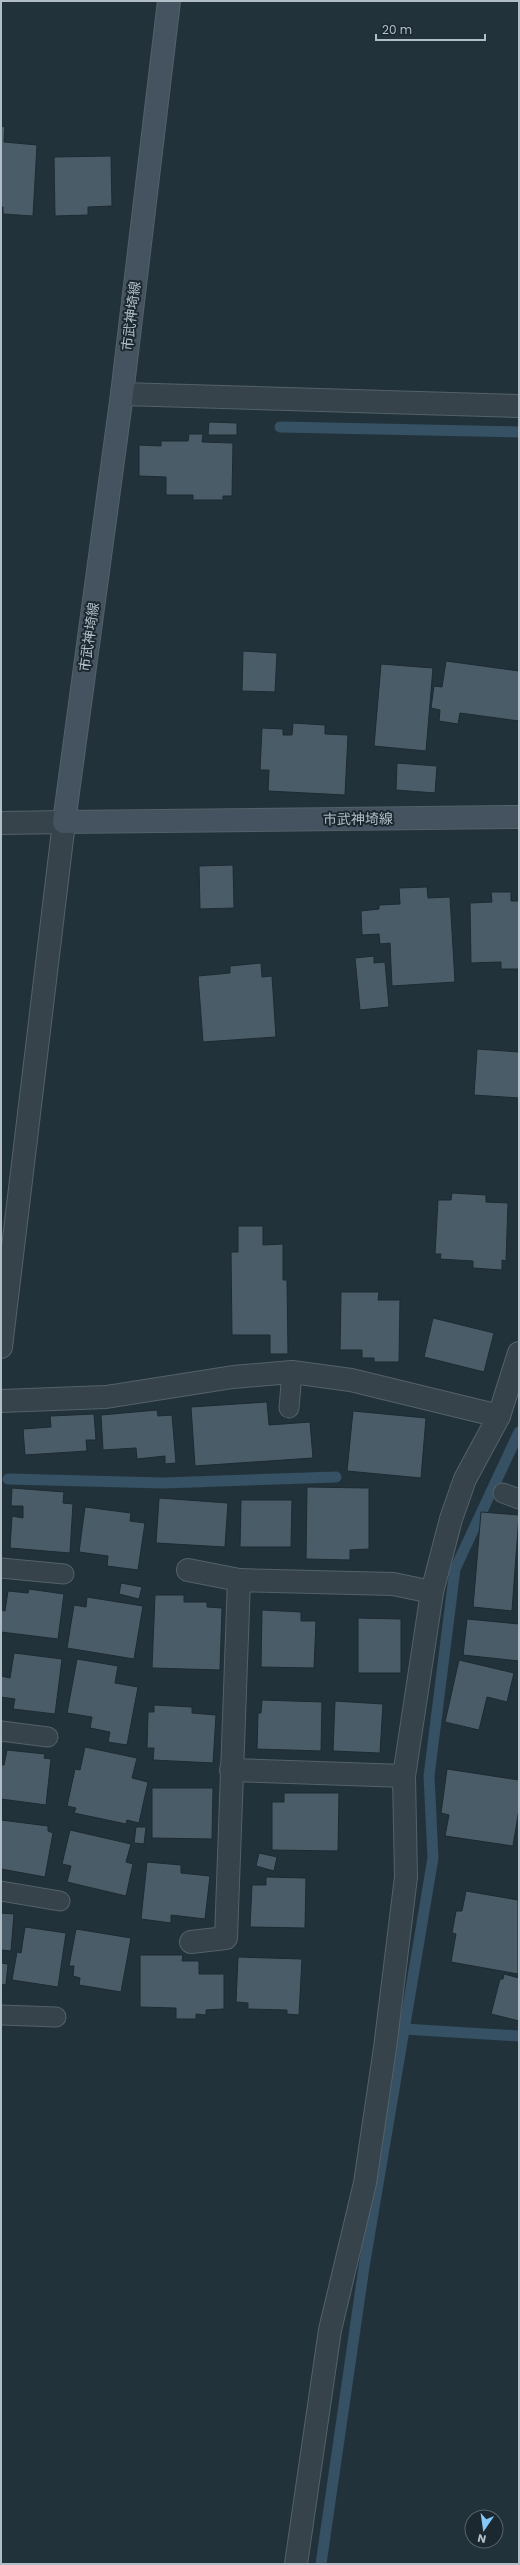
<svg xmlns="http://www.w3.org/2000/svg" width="520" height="2565" viewBox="0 0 520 2565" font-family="Poppins,'Noto Sans JP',sans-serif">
	<rect width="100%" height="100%" fill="#22323b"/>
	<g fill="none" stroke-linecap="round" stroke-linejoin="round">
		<g stroke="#355163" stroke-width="11">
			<path d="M280,427l239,5"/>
			<path d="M8,1479l156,4 172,-6"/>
			<path d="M404,2029l115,7"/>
			<path d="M321,2564l43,-297 69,-409 -4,-82 26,-207 64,-137"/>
		</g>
	</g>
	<g fill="#4a5c67" stroke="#1d2a32">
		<path d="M1,126l4,1 -1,15 33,3 -4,71 -30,-2v-7h-2z"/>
		<path d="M111,156l1,50 -24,1v8l-33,1 -1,-59z"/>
		<path d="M209,422l28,1v12h-29z"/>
		<path d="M189,434h14l-1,8 31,1 -1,53h-9v4h-30v-5h-27v-18l-27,-1v-31l22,1v-5h27z"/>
		<path d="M243,651l34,2 -2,39 -33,-1z"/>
		<path d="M446,661l73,10v50l-59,-8 -2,11 -19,-3 1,-11 -9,-2 3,-22 8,1z"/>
		<path d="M381,664l52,4 -7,83 -52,-5z"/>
		<path d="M293,723l32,2v9l23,1 -3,60 -77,-4 1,-21h-9l2,-42 21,1v6h9z"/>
		<path d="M397,763l40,3 -2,27 -39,-3z"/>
		<path d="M233,865l1,43 -34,1 -1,-43z"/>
		<path d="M427,887l1,11 22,-1 5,85 -63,4 -2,-43 -10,1 -1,-10 -17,1 -1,-24 18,-2v-4l21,-1 -1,-16z"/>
		<path d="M491,892h20v9h8v80l-1,-12h-17v-7l-30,1 -1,-60 22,-1z"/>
		<path d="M374,956v7l11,-1 4,45 -29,3 -5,-52z"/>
		<path d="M261,963l1,14 10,-1 4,61 -73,5 -5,-66 32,-3v-7z"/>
		<path d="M477,1049l42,3v46l-45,-3z"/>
		<path d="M452,1193l34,2v7l22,1 -2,58 -4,-1v10l-29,-2v-7l-33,-2 1,-5h-6l3,-54h13z"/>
		<path d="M238,1226h25v19l20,-1v36h4l1,74h-18v-19h-38l-1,-83h7z"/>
		<path d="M341,1292h38l-1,8h22l-1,62h-25v-4h-12v-8h-22z"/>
		<path d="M433,1318l61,15 -10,39 -60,-15z"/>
		<path d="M267,1402l2,23 41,-3 3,36 -118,8 -4,-59z"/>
		<path d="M157,1410l1,6 14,-1 4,48 -11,1v-8l-28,3 -1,-11 -33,2 -2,-35z"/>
		<path d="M353,1411l73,7 -5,60 -74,-7z"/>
		<path d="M94,1414l2,26h-10l1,11 -62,4 -2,-26 28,-2 -1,-11z"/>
		<path d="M307,1487l62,1v61l-19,1v10l-44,-1z"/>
		<path d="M12,1488l52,4 -1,11 10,1 -3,49 -60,-5 2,-32 11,2v-12h-12z"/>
		<path d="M159,1498l69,5 -3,44 -69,-4z"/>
		<path d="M241,1500h51l-1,47h-51z"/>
		<path d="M85,1507l46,6 -1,8 15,2 -7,47 -31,-4 1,-10 -29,-4z"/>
		<path d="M481,1512l38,3 -7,96 -39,-4z"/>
		<path d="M121,1583l21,4 -3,12 -20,-5z"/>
		<path d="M29,1589l35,5 -6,45 -57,-7v-22l4,1 3,-20 20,2z"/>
		<path d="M155,1595h29v7h23v5l15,1 -2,62 -68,-2z"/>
		<path d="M87,1597l56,9 -9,53 -67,-11 7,-43 12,2z"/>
		<path d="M262,1610l39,2v9h15l-2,47 -53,-1z"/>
		<path d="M358,1618l43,1v54h-43z"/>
		<path d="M467,1619l52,5v37l-56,-6z"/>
		<path d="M14,1653l48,6 -7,55 -42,-5 2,-10 -14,-2v-21l9,2z"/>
		<path d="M77,1659l41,7 -3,17 23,4 -11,58 -19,-3 2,-10 -20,-4 2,-11 -25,-4z"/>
		<path d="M459,1660l55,13 -7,29 -20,-5 -8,33 -34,-8z"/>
		<path d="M262,1700l60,2 -1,49 -64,-2 1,-36h3z"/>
		<path d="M335,1701l48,3 -3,49 -47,-2z"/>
		<path d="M154,1705l38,2v6l24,2 -3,48 -60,-3 1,-12h-7l1,-36h6z"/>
		<path d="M85,1747l52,11 -5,20 16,4 -9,41 -12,-3 -1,4 -52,-11 2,-5 -9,-2 8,-37 5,1z"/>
		<path d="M7,1750l38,4 -1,4 7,1 -5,46 -45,-6v-34h3z"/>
		<path d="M447,1769l72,11v29l-6,37 -68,-10 4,-21 -8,-2z"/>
		<path d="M152,1788h61l-1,51 -60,-1z"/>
		<path d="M284,1793h55l-1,58 -66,-1v-48h12z"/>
		<path d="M1,1820l47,6v5l5,2 -8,44 -44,-8z"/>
		<path d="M136,1827h10l-2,17 -10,-1z"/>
		<path d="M70,1830l61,14 -5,18 7,2 -7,32 -59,-14 4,-16 -9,-2z"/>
		<path d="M259,1853l18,4 -3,14 -18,-5z"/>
		<path d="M147,1862l34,3v8l29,3 -5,43 -34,-4v8l-30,-4z"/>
		<path d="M266,1877l40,1 -1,50 -55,-1 2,-42h14z"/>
		<path d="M466,1891l52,9v74l-67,-12 5,-28 -4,-1 4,-22h6z"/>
		<path d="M1,1913l13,1 -3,37 -10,-1z"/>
		<path d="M25,1927l41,6 -8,54 -46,-7 5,-28 4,1z"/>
		<path d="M76,1929l55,9 -10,54 -42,-7 1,-7 -7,-2 1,-10h-5z"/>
		<path d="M140,1955h43l-1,6h17v13h25v35l-18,1v5l-10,-1v5h-20v-11l-36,-1z"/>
		<path d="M238,1957l64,2 -3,56 -12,-1v-4l-39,-1v-6l-12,-1z"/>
		<path d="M1,1963l7,1 -2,21 -5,-1v4z"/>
		<path d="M504,1974l15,4v43l-28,-7 9,-35h3z"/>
	</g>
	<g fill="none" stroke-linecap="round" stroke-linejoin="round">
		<g stroke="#546169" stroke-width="21">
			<g id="service">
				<path d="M289,1408l3,-36"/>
				<path d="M503,1493l16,6"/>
				<path d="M1,1568l63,6"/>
				<path d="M1,1731l47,6"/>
				<path d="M1,1891l59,10"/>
				<path d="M1,2015l55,2"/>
			</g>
		</g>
		<g stroke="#546169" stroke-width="24">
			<g id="minor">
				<path d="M122,394l397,12"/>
				<path d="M1,823l63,-1"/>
				<path d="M1,1401l105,-4 127,-20 59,-5 59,8 148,36"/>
				<path d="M188,1570l51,10"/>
				<path d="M231,1770l173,6"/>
				<path d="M191,1942l35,-4 13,-358 154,4 39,8"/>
				<path d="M296,2564l34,-234 35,-147 20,-135 21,-171 -2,-101 28,-184 19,-73 14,-40 34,-63 20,-63"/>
			</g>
		</g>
		<g stroke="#546169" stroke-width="24">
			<path id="tertiary" d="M1,1347l63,-525"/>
		</g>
		<g stroke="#546169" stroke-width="24">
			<path id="secondary" d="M169,1l-47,393 -58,428 455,-5"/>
		</g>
		<use href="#service" stroke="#36434b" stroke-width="19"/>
		<use href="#minor" stroke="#36434b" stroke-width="22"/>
		<use href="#tertiary" stroke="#36434b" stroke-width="22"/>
		<use href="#secondary" stroke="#44535f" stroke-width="22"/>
	</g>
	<g text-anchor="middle" stroke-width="4" stroke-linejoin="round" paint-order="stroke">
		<g font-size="14" fill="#b1bec7" stroke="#1b2830">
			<text transform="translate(131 316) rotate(-83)" y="5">市武神埼線</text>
			<text transform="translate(89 637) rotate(-82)" y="5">市武神埼線</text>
			<text transform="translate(358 819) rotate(-1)" y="5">市武神埼線</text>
		</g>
	</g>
	<rect width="520" height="2565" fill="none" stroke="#b1bec7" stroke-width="4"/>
	<g transform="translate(484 2529) rotate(193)"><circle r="19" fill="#1b2830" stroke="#57646c"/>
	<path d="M0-3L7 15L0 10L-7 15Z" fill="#84c8f9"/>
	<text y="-6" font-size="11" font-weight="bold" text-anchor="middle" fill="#b1bec7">N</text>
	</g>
	<path d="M376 34v6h109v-6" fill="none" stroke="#b1bec7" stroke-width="2"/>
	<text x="382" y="34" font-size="12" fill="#b1bec7" stroke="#1b2830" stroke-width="3" paint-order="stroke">20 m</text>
</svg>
